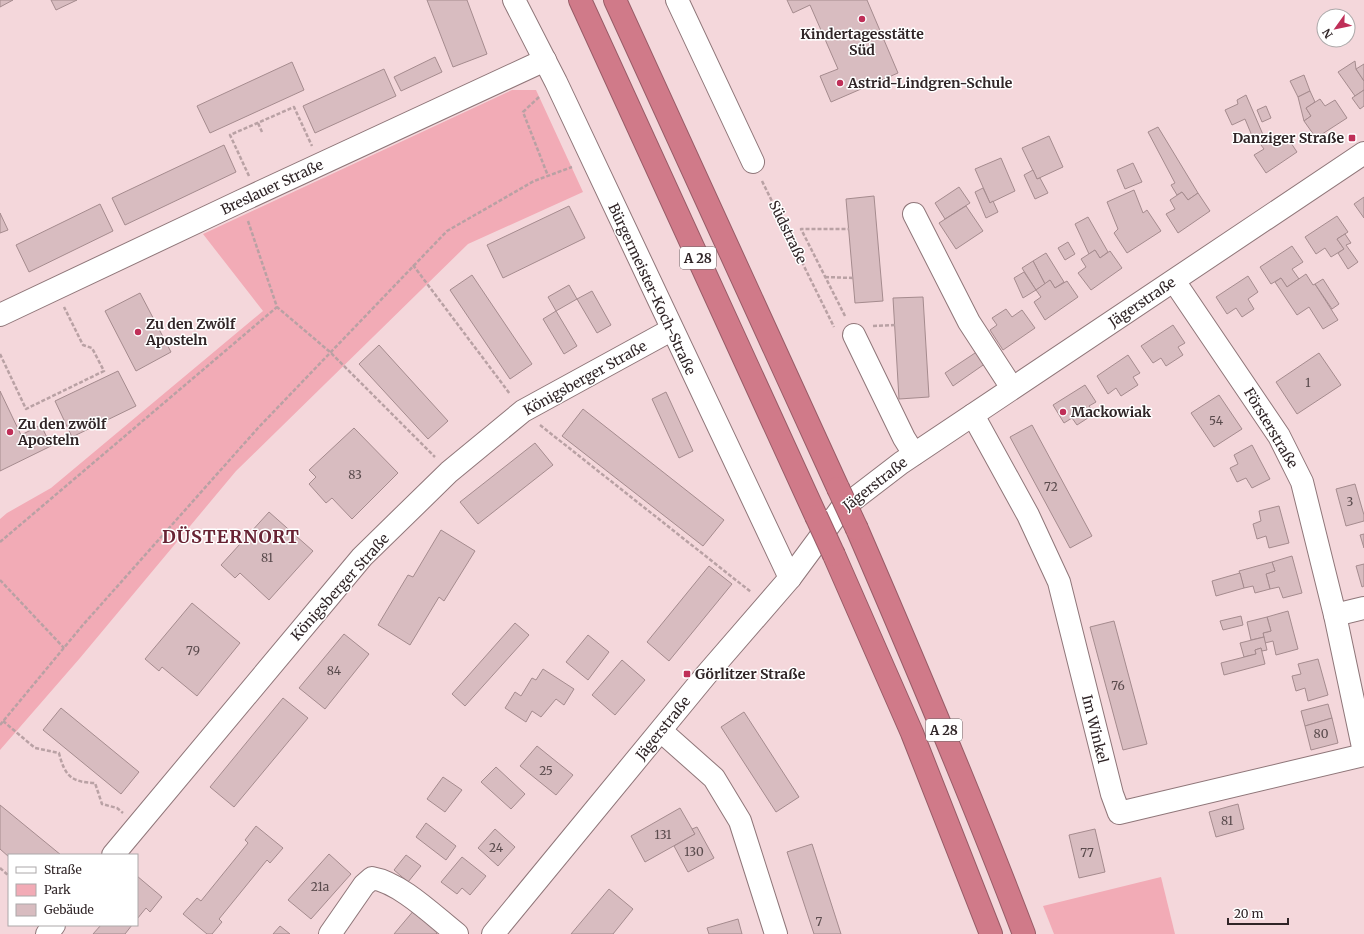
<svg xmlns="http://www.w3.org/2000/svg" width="1364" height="934" viewBox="0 0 1364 934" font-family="Merriweather,serif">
	<rect width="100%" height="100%" fill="#f4d7db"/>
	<g fill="#f2abb6">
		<path d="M512,90h24l47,102 -115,52 -232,227 -156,187 -80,92v-231l7,-6 44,-25 212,-177 -60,-77z"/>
		<path d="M1161,877l14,57h-121l-11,-28z"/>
	</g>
	<g fill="#d8bcc0" stroke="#a58b8e">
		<path d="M0,0h13l-13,7z"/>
		<path d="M51,0h26l-21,10z"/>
		<path d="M427,0h40l20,54 -34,13z"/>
		<path d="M787,0h80l31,73 -67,29 -11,-26 18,-7 -28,-64 -17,8z"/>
		<path d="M435,57l7,15 -41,19 -7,-14z"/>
		<path d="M1355,61l1,8 8,12v9l-9,6 -17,-24z"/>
		<path d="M292,62l12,28 -94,43 -13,-27z"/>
		<path d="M1364,64v17l-8,-12z"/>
		<path d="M384,69l12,27 -81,37 -12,-27z"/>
		<path d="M1304,75l6,16 -12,6 -8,-16z"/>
		<path d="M1364,90v16l-4,3 -8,-11z"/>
		<path d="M1310,91l5,11 -9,6 5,8 -7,5 -6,-24z"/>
		<path d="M1246,95l18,42 -9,6 -10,-24 -13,6 -7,-15 13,-6 -1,-4z"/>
		<path d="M1320,99l5,7 10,-6 12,18 -31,20 -12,-17 7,-5 -5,-8z"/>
		<path d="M1266,106l5,12 -9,4 -5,-12z"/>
		<path d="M1158,127l40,66 -10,7 -6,-8 -5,3 -6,-10 4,-2 -27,-51z"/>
		<path d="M1270,133l5,8 10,-7 12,18 -31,21 -12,-18 10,-6 -6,-8z"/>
		<path d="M1049,136l14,31 -26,12 -15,-31z"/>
		<path d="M224,145l12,27 -111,53 -13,-27z"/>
		<path d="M1001,158l14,33 -25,12 -15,-34z"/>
		<path d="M1133,163l9,19 -17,7 -8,-19z"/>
		<path d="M1033,170l4,9 3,-1 8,15 -13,6 -11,-24z"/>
		<path d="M959,187l11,16 -25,16 -10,-16z"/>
		<path d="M983,188l7,15 3,-2 5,11 -12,6 -11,-26z"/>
		<path d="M1134,190l9,23 4,-3 14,21 -34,22 -13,-20 4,-4 -11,-27z"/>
		<path d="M1182,192l6,8 10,-7 12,18 -32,22 -12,-19 9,-5 -5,-9z"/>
		<path d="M874,196l9,105 -28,2 -9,-104z"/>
		<path d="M1364,197v21l-10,-14z"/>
		<path d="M100,204l13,27 -84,41 -13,-27z"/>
		<path d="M569,206l16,32 -82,40 -16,-33z"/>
		<path d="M966,206l17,25 -27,18 -17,-26z"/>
		<path d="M0,213l8,17 -8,3z"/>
		<path d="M1337,216l11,16 -11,7 7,10 -13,8 -6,-9 -9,6 -11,-17z"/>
		<path d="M1088,217l20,35 -8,6 -5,-8 -6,4 -14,-30z"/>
		<path d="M1345,234l6,9 -5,2 12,17 -10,7 -10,-16 6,-4 -7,-10z"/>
		<path d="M1068,242l7,12 -10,6 -7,-12z"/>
		<path d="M1292,246l11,16 -11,7 7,10 -12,8 -6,-9 -10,6 -11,-17z"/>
		<path d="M1095,250l5,8 10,-7 12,17 -31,22 -13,-17 8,-6 -5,-8z"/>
		<path d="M1046,253l18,29 -9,6 -5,-8 -5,4 -12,-23z"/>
		<path d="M1033,261l12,23 -9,6 -14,-22z"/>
		<path d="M1024,272l12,18 -13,8 -9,-20z"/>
		<path d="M1306,274l7,11 2,-1 23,36 -15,9 -14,-22 -12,8 -22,-33 6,-4 6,9z"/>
		<path d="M472,275l60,89 -22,15 -60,-89z"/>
		<path d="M1248,276l10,16 -10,7 6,10 -12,8 -6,-9 -9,6 -11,-17z"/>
		<path d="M1323,279l16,25 -7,5 -17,-25z"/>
		<path d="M1050,280l5,8 12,-7 11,16 -33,23 -11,-18 7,-5 -5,-7z"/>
		<path d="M569,285l8,14 -21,12 -8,-14z"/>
		<path d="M592,291l19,34 -14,8 -20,-34z"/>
		<path d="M140,293l31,59 -35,19 -31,-60z"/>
		<path d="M923,297l6,100 -30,2 -6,-101z"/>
		<path d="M1006,309l6,8 10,-7 13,18 -32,22 -13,-20 7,-5 -5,-7z"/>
		<path d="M556,311l21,35 -13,8 -21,-35z"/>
		<path d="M1173,325l12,18 -7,4 5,8 -17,11 -5,-8 -8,5 -12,-17z"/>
		<path d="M379,345l69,76 -20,18 -69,-75z"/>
		<path d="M978,351l8,12 -33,23 -8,-13z"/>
		<path d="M1319,353l22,32 -44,29 -21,-32z"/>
		<path d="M1128,355l12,18 -7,4 5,8 -17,11 -5,-8 -8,6 -11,-18z"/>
		<path d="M118,371l18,35 -64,31 -17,-36z"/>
		<path d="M1085,385l11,17 -7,4 5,8 -17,11 -5,-7 -8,5 -11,-18z"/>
		<path d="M0,391l21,44 20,-10 10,21 -51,25z"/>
		<path d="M666,392l27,59 -14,7 -27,-59z"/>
		<path d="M1219,395l23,34 -28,18 -23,-34z"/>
		<path d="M583,409l141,111 -21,26 -141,-110z"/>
		<path d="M1032,425l60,111 -22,12 -60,-111z"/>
		<path d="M354,428l44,45 -46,46 -20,-21 -6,5 -17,-19 7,-7 -7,-7z"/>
		<path d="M535,443l18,22 -75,59 -18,-22z"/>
		<path d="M1252,445l18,34 -18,9 -6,-10 -9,4 -7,-14 8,-4 -4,-9z"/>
		<path d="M1355,484l9,31v6l-18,5 -10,-37z"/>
		<path d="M1279,506l10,37 -20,5 -3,-12 -9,3 -4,-15 8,-3 -2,-10z"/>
		<path d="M269,512l44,39 -44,49 -29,-27 -5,5 -14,-13z"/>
		<path d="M441,530l34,21 -31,50 -5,-4 -29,48 -32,-20 30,-50 5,2z"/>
		<path d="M1364,534v14l-4,-13z"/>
		<path d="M1292,556l10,37 -19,5 -4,-11 -9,2 -4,-15 9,-3 -3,-9z"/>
		<path d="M1272,562l3,9 -9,3 4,15 -15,4 -2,-7 -9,2 -5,-17z"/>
		<path d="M1364,564v22l-2,1 -6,-21z"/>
		<path d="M709,566l23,18 -63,77 -22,-19z"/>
		<path d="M1240,573l4,15 -28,8 -4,-15z"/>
		<path d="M192,603l48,40 -43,53 -35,-29 -3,4 -14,-12z"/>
		<path d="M1288,611l10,38 -22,6 -3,-14 -8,2 -2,-10 8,-2 -4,-14z"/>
		<path d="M1241,616l2,9 -20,5 -3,-9z"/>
		<path d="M1267,617l4,14 -8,2 1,4 -13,3 -4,-18z"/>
		<path d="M1114,621l33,123 -24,6 -33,-123z"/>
		<path d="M515,623l14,12 -64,71 -13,-12z"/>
		<path d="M344,634l25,20 -44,55 -26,-21z"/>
		<path d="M588,635l21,17 -21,28 -22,-18z"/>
		<path d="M1264,637l3,13 -5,1 -1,-3 -6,2 1,4 -12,3 -4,-14z"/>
		<path d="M1261,648l4,16 -41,11 -3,-12 35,-9 -1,-4z"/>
		<path d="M1318,659l10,36 -20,6 -3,-13 -9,3 -4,-15 9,-2 -3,-10z"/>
		<path d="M622,660l23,20 -30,35 -23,-20z"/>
		<path d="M543,669l31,20 -10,16 -8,-6 -15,18 -9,-6 -6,11 -21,-14 10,-16 6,4 11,-18 4,2z"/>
		<path d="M283,698l25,20 -74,89 -24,-20z"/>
		<path d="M1328,704l4,14 -27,8 -4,-15z"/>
		<path d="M61,708l78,64 -18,22 -78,-64z"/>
		<path d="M744,712l55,85 -23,15 -55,-85z"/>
		<path d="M1332,718l6,25 -27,7 -6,-24z"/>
		<path d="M537,746l36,29 -17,20 -36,-29z"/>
		<path d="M496,767l29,27 -14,15 -30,-27z"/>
		<path d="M443,777l19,13 -17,22 -18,-13z"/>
		<path d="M1238,804l6,25 -28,8 -7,-25z"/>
		<path d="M0,805l61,50h-52v2l-9,-8z"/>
		<path d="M680,808l15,26 -50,28 -14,-26z"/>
		<path d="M426,823l30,23 -10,14 -30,-23z"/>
		<path d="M256,826l27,22 -13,15 -3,-3 -48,59 3,3 -10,12h-5l-24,-20 14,-16 4,3 47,-58 -3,-3z"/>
		<path d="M697,827l17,31 -26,14 -14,-26 21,-12 -3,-5z"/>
		<path d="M495,829l20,18 -17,19 -20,-18z"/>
		<path d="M1095,829l10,43 -26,6 -10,-43z"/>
		<path d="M812,844l29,90h-27l-27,-82z"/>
		<path d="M329,854l22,20 -40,45 -23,-19z"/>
		<path d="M406,855l15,11 -13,16 -14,-12z"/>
		<path d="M462,857l24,19 -16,19 -8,-7 -5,6 -16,-12z"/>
		<path d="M137,876l25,21 -12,15 -4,-4 -9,11z"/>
		<path d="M609,889l24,20 -20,25h-42z"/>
		<path d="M415,909l25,21 -4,4h-42z"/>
		<path d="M738,919l4,15h-33l-2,-6z"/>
		<path d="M101,925h31l-7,9h-32z"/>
		<path d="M280,926l10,8h-17z"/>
	</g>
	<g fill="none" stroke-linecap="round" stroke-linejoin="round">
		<g stroke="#8f7679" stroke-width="24">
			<g id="minor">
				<path d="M514,0l42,82 234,496"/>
				<path d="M677,0l76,162"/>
				<path d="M914,214l55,108 43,66"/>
				<path d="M1174,281l105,155 23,46 33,133 29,137"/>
				<path d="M0,315l241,-114 304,-141"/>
				<path d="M854,335l50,103 10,16"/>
				<path d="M973,415l55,100 31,67 53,212 7,19 245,-58"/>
				<path d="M1335,615l29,-7"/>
				<path d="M661,731l53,47 26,43 36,113"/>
				<path d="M113,855l249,-298 87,-85 74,-61 148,-81"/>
				<path d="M47,934l7,-9"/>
				<path d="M330,934l34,-49 8,-7c29,5 62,38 85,56"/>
				<path d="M493,934l213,-259 84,-97 51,-69 60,-46 463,-310"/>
			</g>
		</g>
		<g stroke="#985c67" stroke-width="24">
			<g id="highway">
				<path d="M580,0l236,516"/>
				<path d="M615,0l223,488"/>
				<path d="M857,529c58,134 115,268 167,405"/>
				<path d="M834,555l78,178 79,201"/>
			</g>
		</g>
		<g stroke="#b9a1a4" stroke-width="2.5" stroke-dasharray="4 2" stroke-linecap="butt">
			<path d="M539,97l-16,15 25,64"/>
			<path d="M258,123l4,9"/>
			<path d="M249,176l-19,-41 64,-28 18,39"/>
			<path d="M762,181l72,146"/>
			<path d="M248,221l29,86 53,45 105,105"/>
			<path d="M413,265l97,129"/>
			<path d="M825,277l28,1"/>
			<path d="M845,316l-44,-87h48"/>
			<path d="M873,326l22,-1"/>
			<path d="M0,354l26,55 78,-38 -12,-23 -9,-3 -19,-38"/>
			<path d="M540,425l211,167"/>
			<path d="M0,542l277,-235"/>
			<path d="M0,580l64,68"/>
			<path d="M3,721l32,27 24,5c6,24 13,29 36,30l7,21 15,4 6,5"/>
			<path d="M0,725l82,-99 176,-198 189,-197 87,-50 38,-14"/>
			<path d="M0,868l9,8"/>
		</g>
		<use href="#minor" stroke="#fff" stroke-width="22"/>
		<use href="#highway" stroke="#d07a89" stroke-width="22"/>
		<g stroke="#985c67" stroke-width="24" stroke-linecap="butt">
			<g id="highway-bridge">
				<path d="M838,488l19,41"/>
				<path d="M816,516l18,39"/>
			</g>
		</g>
		<use href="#highway-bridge" stroke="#d07a89" stroke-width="22"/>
	</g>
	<g fill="#bf2f58" stroke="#fff" stroke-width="1.5">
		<circle cx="862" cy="19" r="4"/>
		<circle cx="840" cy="83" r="4"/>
		<rect x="1348" y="134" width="8" height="8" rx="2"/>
		<circle cx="138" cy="332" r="4"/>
		<circle cx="1063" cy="412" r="4"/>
		<circle cx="10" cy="432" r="4"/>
		<rect x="683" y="670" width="8" height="8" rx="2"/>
	</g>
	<g text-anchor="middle" stroke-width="3" stroke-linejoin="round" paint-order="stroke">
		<g font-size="12" fill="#5a4b4d">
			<text x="1308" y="387">1</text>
			<text x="1216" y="425">54</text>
			<text x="355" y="479">83</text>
			<text x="1051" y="491">72</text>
			<text x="1350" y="506">3</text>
			<text x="267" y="562">81</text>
			<text x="193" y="655">79</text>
			<text x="334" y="675">84</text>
			<text x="1118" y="690">76</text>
			<text x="1321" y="738">80</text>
			<text x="546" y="775">25</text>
			<text x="1227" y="825">81</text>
			<text x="663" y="839">131</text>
			<text x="496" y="852">24</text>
			<text x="694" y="856">130</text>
			<text x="1087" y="857">77</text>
			<text x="320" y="891">21a</text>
			<text x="819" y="926">7</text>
		</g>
		<g fill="#fff" stroke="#6e6668" stroke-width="1">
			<rect x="680" y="247" width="36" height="22" rx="3"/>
			<rect x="926" y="719" width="36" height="22" rx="3"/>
		</g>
		<g font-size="13" font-weight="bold" fill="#302527">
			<text x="698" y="263">A 28</text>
			<text x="944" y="735">A 28</text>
		</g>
		<g font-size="14" font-weight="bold" fill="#302527" stroke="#fff" text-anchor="start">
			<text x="862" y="39" text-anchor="middle">Kindertagesstätte<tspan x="862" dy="16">Süd</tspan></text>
			<text x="848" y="88">Astrid-Lindgren-Schule</text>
			<text x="1344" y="143" text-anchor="end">Danziger Straße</text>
			<text x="146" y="329">Zu den Zwölf<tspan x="146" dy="16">Aposteln</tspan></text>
			<text x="1071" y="417">Mackowiak</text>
			<text x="18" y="429">Zu den zwölf<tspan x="18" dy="16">Aposteln</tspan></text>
			<text x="695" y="679">Görlitzer Straße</text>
		</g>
		<g font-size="14" fill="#302527" stroke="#fff">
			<text transform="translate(272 187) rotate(-25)" y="5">Breslauer Straße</text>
			<text transform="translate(788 232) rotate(64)" y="5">Südstraße</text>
			<text transform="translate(652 289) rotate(65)" y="5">Bürgermeister-Koch-Straße</text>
			<text transform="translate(1142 302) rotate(-34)" y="5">Jägerstraße</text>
			<text transform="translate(585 378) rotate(-29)" y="5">Königsberger Straße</text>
			<text transform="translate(1271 428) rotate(59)" y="5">Försterstraße</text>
			<text transform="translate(875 484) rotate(-38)" y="5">Jägerstraße</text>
			<text transform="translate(340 587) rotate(-48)" y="5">Königsberger Straße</text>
			<text transform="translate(663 728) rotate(-51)" y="5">Jägerstraße</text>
			<text transform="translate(1095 729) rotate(76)" y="5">Im Winkel</text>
		</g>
		<g font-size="18" font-weight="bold" letter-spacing="1" fill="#682334" stroke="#fff">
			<text x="231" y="543">DÜSTERNORT</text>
		</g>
	</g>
	<rect x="8" y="854" width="130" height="72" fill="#ffffff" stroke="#aca8a9"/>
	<rect x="16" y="867" width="20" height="6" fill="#ffffff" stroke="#aca8a9"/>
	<text x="44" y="874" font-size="12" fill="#302527">Straße</text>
	<rect x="16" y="884" width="20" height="12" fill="#f2abb6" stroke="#aca8a9"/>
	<text x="44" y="894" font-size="12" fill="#302527">Park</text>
	<rect x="16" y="904" width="20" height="12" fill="#d8bcc0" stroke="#aca8a9"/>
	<text x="44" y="914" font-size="12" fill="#302527">Gebäude</text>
	<g transform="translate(1336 28) rotate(237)"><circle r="19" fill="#ffffff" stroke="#aca8a9"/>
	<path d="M0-3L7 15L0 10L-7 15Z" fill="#bf2f58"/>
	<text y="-6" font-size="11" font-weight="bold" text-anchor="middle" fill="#302527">N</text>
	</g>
	<path d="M1228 918v6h60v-6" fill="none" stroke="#302527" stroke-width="2"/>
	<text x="1234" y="918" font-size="12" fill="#302527" stroke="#ffffff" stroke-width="3" paint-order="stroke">20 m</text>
</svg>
